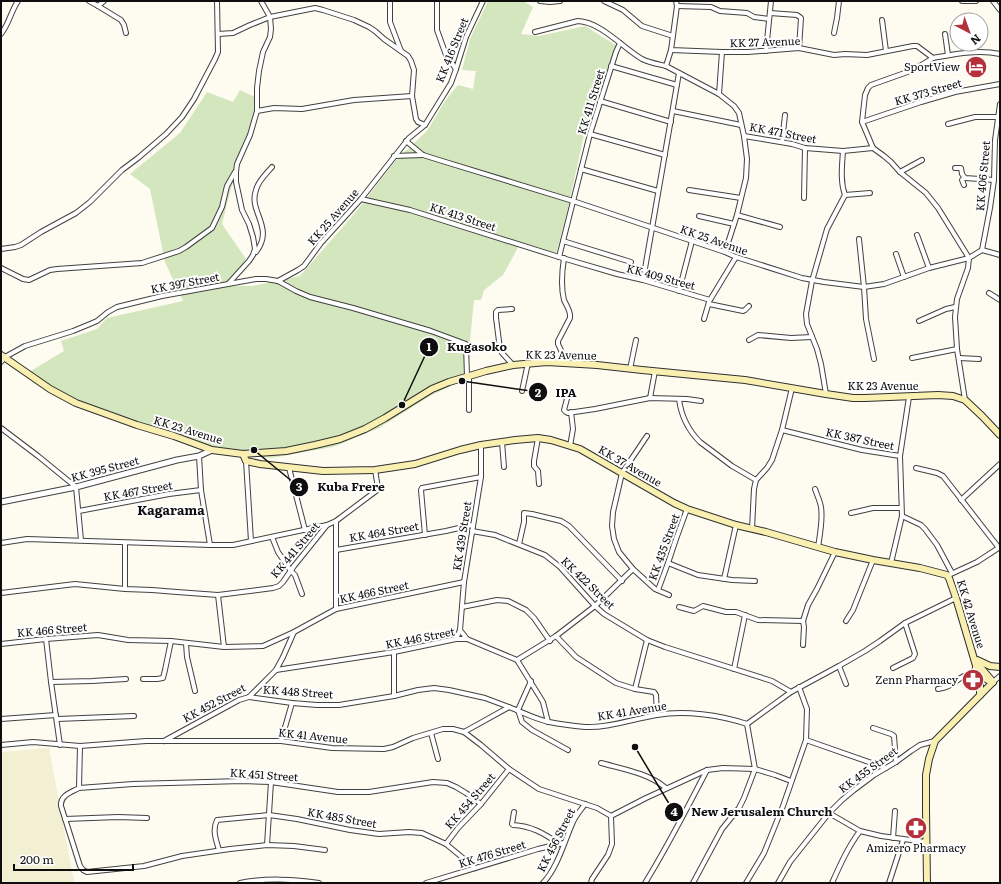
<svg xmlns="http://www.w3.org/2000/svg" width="1001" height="884" viewBox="0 0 1001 884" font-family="Literata,serif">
	<rect width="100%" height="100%" fill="#fefbf1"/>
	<path fill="#f2efd3" d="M49,748l23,124 3,11h-74v-131z"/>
	<path fill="#d3e6bd" d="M488,1h35l10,6 -12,27 18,2 46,-10 32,20 -33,89 -17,77 -11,42 -35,-12 -18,33 -19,15 -3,10h-7l-8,79 -36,17 -51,32 -46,19 -62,11 -58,-9 -147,-52 -37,-25 35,-21 -3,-10 36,-12 10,-11 76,-17 -18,-39 -15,-73 -20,-15 50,-41 27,-41 26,10 7,-12 15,7 -1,15 -25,84 -7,28 24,35 -14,27h21l47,-10 55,-63 41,-53 31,-29 18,-30 13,-16 15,4 3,-18 -14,-1 8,-31z"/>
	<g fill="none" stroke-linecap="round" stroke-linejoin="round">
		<g stroke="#414141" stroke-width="6">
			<g id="minor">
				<path d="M89,1l9,5 6,-5"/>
				<path d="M390,1v21l11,29"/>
				<path d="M437,1v29l9,25 10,14"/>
				<path d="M540,1l10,1 10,-1"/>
				<path d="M604,1l19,9 19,16 31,10"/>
				<path d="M676,1l1,5 -6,44 51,2h26l51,-4 35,7 11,-1 22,1 46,-9h4l16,12c22,-4 45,-9 67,-4"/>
				<path d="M962,1h14"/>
				<path d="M993,1l7,9"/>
				<path d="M98,6l23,14 3,5 2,8"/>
				<path d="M677,6l34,1 9,4 27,2 7,4 15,2"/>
				<path d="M770,13l27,2 4,3 -2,30"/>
				<path d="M882,20l4,31"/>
				<path d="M535,32l43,-11c23,1 45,27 64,38 8,4 16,5 24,7"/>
				<path d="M834,33l3,-15 2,-17"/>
				<path d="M1,34c8,-10 10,-23 17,-33"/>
				<path d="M218,34l15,-1 17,-8 20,-8 45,-9 8,2 31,10 15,7 6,4 9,8 24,17 3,5 3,9 -2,26 4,23 2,3 7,3"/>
				<path d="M945,34l3,21"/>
				<path d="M671,50l-5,16 34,18 19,10 15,12 5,7 5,23 48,8 13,4 13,1 25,2 30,-3"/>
				<path d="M766,51l5,-50"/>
				<path d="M933,58l-20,12 -42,15 -3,3 -3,7 -3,27 3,7 8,19 11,8 7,6 9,10 26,21 12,15 31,50 -1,10 -11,31 -2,18 2,32 8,51"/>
				<path d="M611,66l66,19"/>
				<path d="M719,94l3,-42"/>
				<path d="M600,101l71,21"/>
				<path d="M257,111l17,-3 28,1 52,-9 58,-4"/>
				<path d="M673,111l68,14"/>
				<path d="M862,122l59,-20 34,-10 45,-8"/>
				<path d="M948,124l27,-7h23"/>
				<path d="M590,134l75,21"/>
				<path d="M406,141l17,14 16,5 134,41 152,51 11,5 66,21 22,4 40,5 20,-3 45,-16 40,-10 13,-8 18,5"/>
				<path d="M782,142l3,-27"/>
				<path d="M394,156l29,-1"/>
				<path d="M955,168h6l1,6 3,4 29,2"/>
				<path d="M581,169l77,22"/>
				<path d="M900,172l22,-12"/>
				<path d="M964,185l-2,-5 2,-2"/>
				<path d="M689,190l52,8"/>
				<path d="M845,195l25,-2"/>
				<path d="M804,198l1,-50"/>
				<path d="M361,199l49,11 149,47 58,17 26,6 67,20 26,-43"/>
				<path d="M737,215l43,12"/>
				<path d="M699,216l35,8"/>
				<path d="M917,235l12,33"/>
				<path d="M859,239l5,48 2,32 8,40"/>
				<path d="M563,241l68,21"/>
				<path d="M1,249l14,-2 6,-2 20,-13 35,-19 14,-11 32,-32 16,-12 28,-24 16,-17 12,-18 21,-40 3,-7 -1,-51"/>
				<path d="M982,250l8,-42 4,-28 1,-40 5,-36"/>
				<path d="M256,252c19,-25 -8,-40 0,-62 2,-9 10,-16 16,-23"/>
				<path d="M725,252l12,-37 9,-37 1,-19 -3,-23"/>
				<path d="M896,254l8,23"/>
				<path d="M559,257l31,-123 26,-82 4,-9"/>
				<path d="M564,258c-2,13 -3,30 0,42 3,7 7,11 6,18l-12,23v3l9,19"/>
				<path d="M1,268l22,11 6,1 21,-10 7,-1 85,-6 37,-12 7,-4 26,-19 10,-21 5,-21 8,-14"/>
				<path d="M643,280l36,-207"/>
				<path d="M278,281l20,-11 6,-4 17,-23 40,-44 48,-61 16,-13 26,-42 5,-14 10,-32 17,-36"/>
				<path d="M229,283l20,-22 4,-6 2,-6 -2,-12 -4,-13 -7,-14 -6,-28v-10l1,-8 13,-29 7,-24v-23l2,-17 4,-19 7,-15 1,-8 -1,-12 -9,-16"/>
				<path d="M679,291l13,-50"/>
				<path d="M989,293l11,7"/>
				<path d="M709,304l34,7 2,-1 4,-4"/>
				<path d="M512,309l-14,1 -2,2v6l4,31 2,4 11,12"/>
				<path d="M704,319l5,-17"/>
				<path d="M919,321l27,-12 9,-2"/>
				<path d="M749,340l9,-5 33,3 21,-1"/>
				<path d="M912,358l45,-9"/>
				<path d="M959,358l20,1"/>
				<path d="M1,362l4,-5 20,-11 48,-15 17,-7 7,-3 11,-9 9,-5 45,-11 94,-17h10l12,2 18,10 14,6 43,11 78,23 35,13 1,33"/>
				<path d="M630,369l6,-29"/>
				<path d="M469,376v34"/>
				<path d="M522,391l6,-28"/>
				<path d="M826,394l-5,-30 -4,-15 -10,-25 -1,-10 6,-33 15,-52 18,-34c-5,-14 -3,-29 -2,-44"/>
				<path d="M568,395l-4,15 2,2 2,1 27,-4 55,-11 37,1 14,2"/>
				<path d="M650,398l5,-27"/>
				<path d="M679,399c2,16 9,31 21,43l32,24 24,14 -2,9 -2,40"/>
				<path d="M1,428l37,28 38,31 5,53"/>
				<path d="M782,430l80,20 38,6 9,-59"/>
				<path d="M538,438l-4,23v5l4,5 1,13"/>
				<path d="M502,442l2,25"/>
				<path d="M570,446l3,-17 -2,-17"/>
				<path d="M199,456l2,34 9,55"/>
				<path d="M246,461l5,80"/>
				<path d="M289,468l16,62"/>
				<path d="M916,468l21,5 6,3 56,72"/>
				<path d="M756,480l11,-12 5,-8 10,-30 10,-42"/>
				<path d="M815,489c2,6 5,12 6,18 2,13 -1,27 -3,40"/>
				<path d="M961,500l39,-36"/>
				<path d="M79,511l90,-17 32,-4"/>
				<path d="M851,513l22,-5h28"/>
				<path d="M902,516l19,9 4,4 12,16 15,28"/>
				<path d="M336,521v88"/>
				<path d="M472,531l23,4 50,20 15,12 35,39 9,8 43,26 18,7 107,34 19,11"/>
				<path d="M425,535l-4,-45 1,-2 59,-11"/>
				<path d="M272,537l6,15 13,19 4,4 7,19"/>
				<path d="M1,543l26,-4 183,6h23l94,-20"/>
				<path d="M519,544l5,-22v-9l8,1 29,7 8,5 53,55"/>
				<path d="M336,550l110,-19 26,-6"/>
				<path d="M668,563l30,12 34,5 23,1"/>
				<path d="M891,563l11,-47 -2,-60"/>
				<path d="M633,569l22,20 14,6"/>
				<path d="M951,574l26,-12 23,-15"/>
				<path d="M724,579l12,-54"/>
				<path d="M125,589v-46"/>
				<path d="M658,590l10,-27 8,-24 11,-30"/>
				<path d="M1,593l74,-9 50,5 27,1 25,2 41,3 55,-7 6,-2 4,-4 11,-16 33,-41 9,-4 40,-30 2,-3 -3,-18"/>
				<path d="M218,595l6,52"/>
				<path d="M462,607l35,-7 11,1 18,9 8,8 16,23"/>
				<path d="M679,607l15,4 9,-5 23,6h10l22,8 45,1 5,-16 9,-16 18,-37"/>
				<path d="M803,621l1,6 -1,18"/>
				<path d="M846,621l7,-11 20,-50"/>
				<path d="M460,630l7,9"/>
				<path d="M556,636l20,21 40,26 19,6 19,3 2,3 1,20"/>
				<path d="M46,639l5,43 9,63"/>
				<path d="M456,639l4,-9 4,-48 17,-105v-32"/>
				<path d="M186,643l1,14 8,34"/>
				<path d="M1,644l45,-5 52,-4 30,5 43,1 53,6 39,-1 31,-14 42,-23 128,-27"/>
				<path d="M517,660l39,-24 39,-30 38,-37 -14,-17 -5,-13 -2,-13 1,-14 9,-39 25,-37"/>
				<path d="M839,666l7,18"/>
				<path d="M893,668l20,-10 2,-4 -10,-31"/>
				<path d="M734,669l11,-54"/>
				<path d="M276,670l118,-18 62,-13h11l50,21 26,42 5,20"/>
				<path d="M143,679h14l6,-1 2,-8 6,-29"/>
				<path d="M531,681l-13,29 4,12 10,8 36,20"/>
				<path d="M51,682l41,-1 34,-2"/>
				<path d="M993,682l7,-6"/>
				<path d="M635,689l12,-49"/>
				<path d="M938,689c14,-2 15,-7 26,-13 3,-1 7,-2 9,-4 1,-1 2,-5 3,-6"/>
				<path d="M394,696v-44"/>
				<path d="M249,697l43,6 25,2h22l55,-9 24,-6 16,-2 15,2 36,8 24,9"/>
				<path d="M1,719l55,-4"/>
				<path d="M57,719l77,-3"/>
				<path d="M873,728l18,6 3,2 2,26"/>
				<path d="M464,732l17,13 28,24 30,20 58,19 14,8 1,28 -4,11 -16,24 -1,4"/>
				<path d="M431,733l7,26"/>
				<path d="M806,740l80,28"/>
				<path d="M164,741l75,-41 10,-3 27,-27 7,-13 11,-25"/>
				<path d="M281,741l11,-38"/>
				<path d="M1,745l32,-3 47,4 66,-5h135l51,7 52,1 9,-2 20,-9 30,-9h10l11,3 45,-25c13,5 26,12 40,15 10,2 25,4 36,5 23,1 48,-8 72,-12 27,-5 63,0 90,9l44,-32 48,-26 26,-15 15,-10 25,-18 51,-25"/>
				<path d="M80,746l-1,42 54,-4 109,-3 29,1 67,10h31l64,-10 14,1 9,4 10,6 15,11"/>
				<path d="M601,763c22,6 47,10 65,25"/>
				<path d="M79,788c-7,4 -19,7 -18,18l19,60 3,4 4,2 57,-6 38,-10 48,-7 37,-4 27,1 31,4"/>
				<path d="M514,812l-2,12 1,1c18,1 31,8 46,19"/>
				<path d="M829,813l31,18"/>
				<path d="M611,816l35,-18 61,-28 16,-2 32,1 20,6 16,6"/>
				<path d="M65,819l53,-2 29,1"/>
				<path d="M893,838l2,-27"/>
				<path d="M446,844l12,-16 23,-24 28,-35"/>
				<path d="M267,845l4,-63"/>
				<path d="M219,850c-3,-10 -7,-20 -2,-30l52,-5 28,4 53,11 29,4 30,-2 13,1 24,11 29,24"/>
				<path d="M240,883c23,-5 56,-4 79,0"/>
				<path d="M426,883l112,-34 26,-6"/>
				<path d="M543,883c15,-16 21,-41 30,-61 3,-7 8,-12 12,-18"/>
				<path d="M645,883c23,-37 42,-75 62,-113"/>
				<path d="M693,883l29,-54 17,-21 5,-10 11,-29 -8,-45"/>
				<path d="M746,883l18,-30 19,-47 23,-66 1,-31 -8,-22"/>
				<path d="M778,883l12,-21 39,-49 13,-13 12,-10 20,-15 22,-13 15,-11 9,-6 15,-4"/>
				<path d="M832,883c8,-18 16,-36 28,-52l21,5 45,6"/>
				<path d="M889,883l14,-43"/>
			</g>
		</g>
		<g stroke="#414141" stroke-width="7">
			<path id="tertiary" d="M1,502l75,-15 101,-27 22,-4 13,-6"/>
		</g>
		<g stroke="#303030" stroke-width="8">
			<g id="secondary">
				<path d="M1,355l49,34 26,14 61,22 37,11 38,14 31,4 43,-3 29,-6 25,-6 25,-10 20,-11 47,-29 17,-7 37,-11 27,-6 34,-3 50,3 45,5 103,10 81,14 27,4h12l73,-3 15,1 12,4 17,16 18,19"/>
				<path d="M243,454l3,7 14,3 63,7 52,-1 40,-6 45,-14 21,-5 34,-5 23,-2 13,2 29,9 94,54 13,6 49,16 30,7 69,20 38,8 47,8 27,7 2,3 7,20 21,71c4,7 8,11 16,13"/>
				<path d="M977,660l13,6 10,1"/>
				<path d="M976,662l17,20"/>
				<path d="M978,671l2,15v9"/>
				<path d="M927,883l-1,-73v-35l3,-16 6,-18 58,-59"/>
			</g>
		</g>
		<use href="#minor" stroke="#fff" stroke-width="4"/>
		<use href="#tertiary" stroke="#fff" stroke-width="5"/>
		<use href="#secondary" stroke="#f8efb1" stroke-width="6"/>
	</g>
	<defs>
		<g id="hotel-disc" transform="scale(1.15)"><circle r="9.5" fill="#b4313a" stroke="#fff"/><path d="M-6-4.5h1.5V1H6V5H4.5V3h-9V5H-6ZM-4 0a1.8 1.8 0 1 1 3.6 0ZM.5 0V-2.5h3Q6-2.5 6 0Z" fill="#fff"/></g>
		<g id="pharmacy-disc" transform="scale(1.15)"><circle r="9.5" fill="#b4313a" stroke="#fff"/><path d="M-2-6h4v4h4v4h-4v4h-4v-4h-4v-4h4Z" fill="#fff"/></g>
	</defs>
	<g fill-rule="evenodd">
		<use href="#hotel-disc" x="976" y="67"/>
		<use href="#pharmacy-disc" x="973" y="680"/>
		<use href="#pharmacy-disc" x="916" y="828"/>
	</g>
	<g text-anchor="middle" stroke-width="4" stroke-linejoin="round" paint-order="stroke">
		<g font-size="11" fill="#0e0e0e" stroke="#fff">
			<text transform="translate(765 42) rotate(-2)" y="4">KK 27 Avenue</text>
			<text transform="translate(452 50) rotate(-68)" y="4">KK 416 Street</text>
			<text transform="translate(928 92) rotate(-16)" y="4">KK 373 Street</text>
			<text transform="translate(591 102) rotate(-73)" y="4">KK 411 Street</text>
			<text transform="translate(783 133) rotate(11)" y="4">KK 471 Street</text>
			<text transform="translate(983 176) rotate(-85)" y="4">KK 406 Street</text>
			<text transform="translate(333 217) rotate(-49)" y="4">KK 25 Avenue</text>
			<text transform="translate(463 217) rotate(18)" y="4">KK 413 Street</text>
			<text transform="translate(714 240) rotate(19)" y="4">KK 25 Avenue</text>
			<text transform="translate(661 277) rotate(15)" y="4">KK 409 Street</text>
			<text transform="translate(185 283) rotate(-11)" y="4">KK 397 Street</text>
			<text transform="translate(561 355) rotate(1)" y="4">KK 23 Avenue</text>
			<text x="883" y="390">KK 23 Avenue</text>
			<text transform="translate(188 430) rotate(17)" y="4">KK 23 Avenue</text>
			<text transform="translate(860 439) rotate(12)" y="4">KK 387 Street</text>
			<text transform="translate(630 466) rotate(30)" y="4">KK 37 Avenue</text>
			<text transform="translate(105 469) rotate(-15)" y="4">KK 395 Street</text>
			<text transform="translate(138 491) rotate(-10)" y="4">KK 467 Street</text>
			<text transform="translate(384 532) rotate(-10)" y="4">KK 464 Street</text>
			<text transform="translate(462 536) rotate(-81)" y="4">KK 439 Street</text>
			<text transform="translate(664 547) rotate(-70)" y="4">KK 435 Street</text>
			<text transform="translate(295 550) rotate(-50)" y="4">KK 441 Street</text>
			<text transform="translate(588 583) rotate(44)" y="4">KK 422 Street</text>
			<text transform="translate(374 592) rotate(-12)" y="4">KK 466 Street</text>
			<text transform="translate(971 614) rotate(73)" y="4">KK 42 Avenue</text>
			<text transform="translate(52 630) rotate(-5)" y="4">KK 466 Street</text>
			<text transform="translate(420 638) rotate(-11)" y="4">KK 446 Street</text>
			<text transform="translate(298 692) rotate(4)" y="4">KK 448 Street</text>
			<text transform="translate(214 703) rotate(-28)" y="4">KK 452 Street</text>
			<text transform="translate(632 711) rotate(-9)" y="4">KK 41 Avenue</text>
			<text transform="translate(313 736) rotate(6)" y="4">KK 41 Avenue</text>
			<text transform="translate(868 770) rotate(-36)" y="4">KK 455 Street</text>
			<text transform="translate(264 775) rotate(4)" y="4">KK 451 Street</text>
			<text transform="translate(470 801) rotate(-49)" y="4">KK 454 Street</text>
			<text transform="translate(342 818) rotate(10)" y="4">KK 485 Street</text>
			<text transform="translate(556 840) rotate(-63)" y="4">KK 456 Street</text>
			<text transform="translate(492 854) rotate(-17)" y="4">KK 476 Street</text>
		</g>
		<g font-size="11" fill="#0e0e0e" stroke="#fff" text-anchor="end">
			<text x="960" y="71">SportView</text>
			<text x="958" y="684">Zenn Pharmacy</text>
			<text x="916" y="852" text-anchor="middle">Amizero Pharmacy</text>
		</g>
		<g font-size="13" font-weight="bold" fill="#0e0e0e" stroke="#fff">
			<text x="171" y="515">Kagarama</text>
		</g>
	</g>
	<path fill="none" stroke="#0e0e0e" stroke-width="1.5" d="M402 405L429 347M462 381L538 392M254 450L299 487M635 747L674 812"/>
	<g fill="#0e0e0e" stroke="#fff" stroke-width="1.5">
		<circle cx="402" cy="405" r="4"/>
		<circle cx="462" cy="381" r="4"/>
		<circle cx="254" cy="450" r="4"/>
		<circle cx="635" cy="747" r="4"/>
		<circle cx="429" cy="347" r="10"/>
		<circle cx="538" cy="392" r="10"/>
		<circle cx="299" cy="487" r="10"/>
		<circle cx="674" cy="812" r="10"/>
	</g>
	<g font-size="12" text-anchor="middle" font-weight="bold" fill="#fff">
		<text x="429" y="351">1</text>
		<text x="538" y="397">2</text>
		<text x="299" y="491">3</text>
		<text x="674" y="816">4</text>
	</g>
	<g font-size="12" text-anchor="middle" font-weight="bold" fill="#0e0e0e" stroke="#fff" stroke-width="4" stroke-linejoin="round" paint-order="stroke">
		<text x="477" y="351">Kugasoko</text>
		<text x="566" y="397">IPA</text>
		<text x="351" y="491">Kuba Frere</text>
		<text x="762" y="816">New Jerusalem Church</text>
	</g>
	<rect width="1001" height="884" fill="none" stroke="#0e0e0e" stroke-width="4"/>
	<g transform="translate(969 32) rotate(139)"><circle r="19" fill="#ffffff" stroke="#9f9f9f"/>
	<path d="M0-3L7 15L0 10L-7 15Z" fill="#b4313a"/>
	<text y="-6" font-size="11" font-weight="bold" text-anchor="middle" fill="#0e0e0e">N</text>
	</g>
	<path d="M14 864v6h119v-6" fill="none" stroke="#0e0e0e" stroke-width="2"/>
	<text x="20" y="864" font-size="12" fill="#0e0e0e" stroke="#ffffff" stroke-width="3" paint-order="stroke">200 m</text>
</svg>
